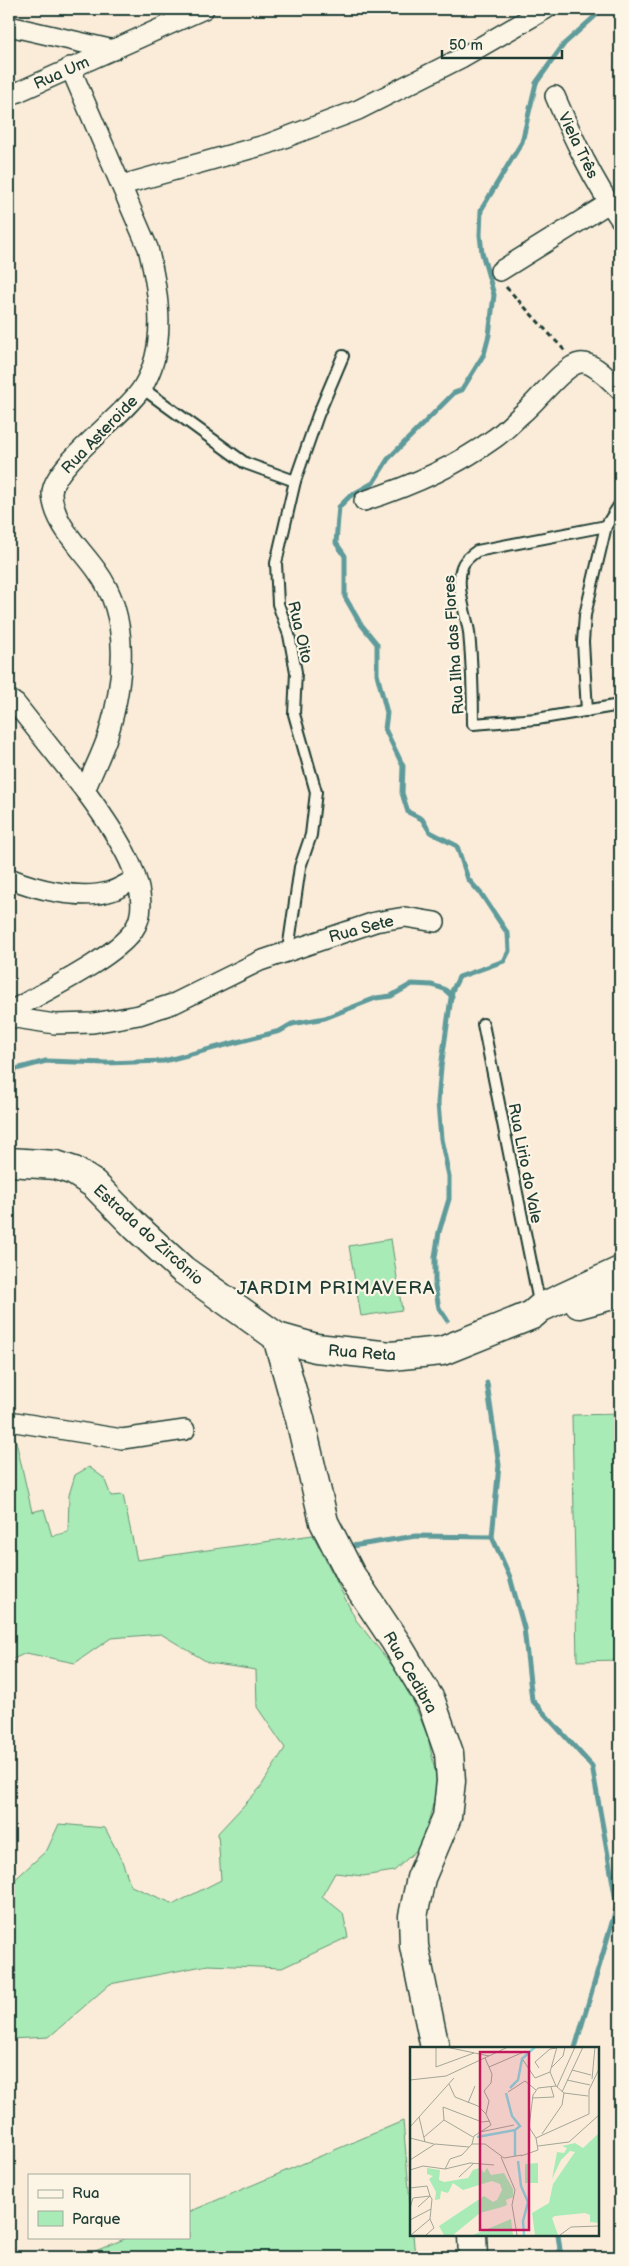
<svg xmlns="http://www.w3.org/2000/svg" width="629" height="2266" viewBox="0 0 629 2266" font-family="'Balsamiq Sans',sans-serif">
	<rect width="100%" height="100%" fill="#fbecd9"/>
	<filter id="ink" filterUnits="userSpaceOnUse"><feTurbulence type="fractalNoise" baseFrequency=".02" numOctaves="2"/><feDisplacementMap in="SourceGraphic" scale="10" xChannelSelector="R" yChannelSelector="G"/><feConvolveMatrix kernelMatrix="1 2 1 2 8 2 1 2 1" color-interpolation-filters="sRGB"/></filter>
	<g filter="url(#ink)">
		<g fill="#a8ebb6" stroke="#649475">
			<path d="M391,1239l11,71 -41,6 -12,-70z"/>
			<path d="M620,1414v246l-43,1 -5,-246z"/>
			<path d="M9,1434l6,3 17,75 12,-3 8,27 16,-4 1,-37 6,-20 14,-8 15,11 7,18 12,-1 14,65 176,-25 43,85 49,62 23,55 10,49 -16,59 -28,26 -31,5 -28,-3 -13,23 21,17 5,24 -66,31 -74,-3 -98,19 -61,53 -40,2v-154l38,-35 12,-26 46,4 17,33 9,25 43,18 47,-24 -3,-47 42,-45 25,-40 -28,-41 -1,-37 -47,-7 -48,-29 -50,4 -36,25 -49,-10 -17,8z"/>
			<path d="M403,2121l12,136h-334l48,-20h60v-25z"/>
		</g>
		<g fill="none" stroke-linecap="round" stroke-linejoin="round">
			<g stroke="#5f9b9b" stroke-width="5">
				<path d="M9,1071l37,-10 60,2 58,-2 116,-30 12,-7 33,-6 51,-20 15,-2 21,-12 20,1 12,4 8,7"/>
				<path d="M447,1320l-8,-12 -4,-21v-30l4,-25 10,-33v-23l-8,-37 -3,-36 3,-36 11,-76 7,-14 45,-16 5,-10 -1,-17 -26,-39 -14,-16 -11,-33 -27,-14 -8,-13 -14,-7 -6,-19 1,-27 -18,-37 2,-16 -10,-39v-30l-17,-21 -15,-26v-41l-9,-13 2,-25 1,-11 11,-11 23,-13 15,-24 66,-66 8,-3 22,-36 5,-19 5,-40 -12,-42 -2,-18 1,-25 41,-68 14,-59 28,-39 39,-35"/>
				<path d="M487,1383l12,82 -7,72 18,40 14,51 8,72 60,66 25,140 -42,142"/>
				<path d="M352,1546l64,-10 76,1"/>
				<path d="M558,2235l3,22"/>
			</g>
			<g stroke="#1f3d34" stroke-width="14">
				<g id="lane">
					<path d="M142,388l103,75 50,18"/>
					<path d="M606,526l-129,25c-6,4 -13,9 -15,16 -7,19 4,46 7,65 3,31 4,61 4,92l64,-5 83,-14"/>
					<path d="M587,711l-4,-69 2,-27 21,-89 14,-22"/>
					<path d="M288,950l12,-83 11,-32 5,-43 -22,-78 2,-42 -7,-37 -11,-31 -2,-41 19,-82 23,-66 25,-59"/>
					<path d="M483,1024l57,283"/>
				</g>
			</g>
			<g stroke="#1f3d34" stroke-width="22">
				<g id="street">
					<path d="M9,26l105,24"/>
					<path d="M9,96l195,-87"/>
					<path d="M555,96c18,42 38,85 65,123"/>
					<path d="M122,185l146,-41 90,-34 103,-52 85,-49"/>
					<path d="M500,271l109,-68"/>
					<path d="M364,501c47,-15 91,-34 131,-63 10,-7 19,-17 28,-25 14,-11 41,-48 57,-50 14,-2 30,18 40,27"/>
					<path d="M9,699l7,5 69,87"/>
					<path d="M9,878c26,11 70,22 99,14 10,-2 19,-9 28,-13"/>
					<path d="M9,1012c32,-19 104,-53 124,-81 28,-39 -26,-110 -48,-140 7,-19 17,-37 23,-56 16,-52 23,-118 -11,-164 -16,-23 -44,-47 -45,-78 0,-27 73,-78 90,-105 26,-41 17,-95 6,-140l-78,-181"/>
					<path d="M9,1017l46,7 38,-1 46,-8 36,-12 85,-42 115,-39 30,-5 30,5"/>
					<path d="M9,1421l113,18 63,-9"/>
				</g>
			</g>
			<g stroke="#1f3d34" stroke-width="31">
				<g id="secondary">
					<path d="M9,1162l47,3 18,6 20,13 42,43 47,43 94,67 39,11 75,8 51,-5 90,-36 8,-7 80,-37"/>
					<path d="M579,1304l41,-11"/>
					<path d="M277,1337l23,82 24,103 27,53 44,66 36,60 18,52 2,28 -4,36 -26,61 -8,38 1,30 21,102"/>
					<path d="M472,2235l1,22"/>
				</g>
			</g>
			<path stroke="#1f3d34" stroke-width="3" stroke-dasharray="5 4" stroke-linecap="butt" d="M506,287l60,65"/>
			<use href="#lane" stroke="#fcf5e5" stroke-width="10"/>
			<use href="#street" stroke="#fcf5e5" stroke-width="19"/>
			<use href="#secondary" stroke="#fcf5e5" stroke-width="28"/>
		</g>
	</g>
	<g text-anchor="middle" stroke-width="4.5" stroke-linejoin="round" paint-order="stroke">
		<g font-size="16" fill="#1f3d34" stroke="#fcf5e5">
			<text transform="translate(61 72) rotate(-24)" y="6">Rua Um</text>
			<text transform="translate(579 145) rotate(64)" y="6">Viela Três</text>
			<text transform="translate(99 434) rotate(-46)" y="6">Rua Asteroide</text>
			<text transform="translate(301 632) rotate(77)" y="6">Rua Oito</text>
			<text transform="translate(453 645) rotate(-94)" y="6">Rua Ilha das Flores</text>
			<text transform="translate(361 928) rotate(-15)" y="6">Rua Sete</text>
			<text transform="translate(526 1163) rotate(79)" y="6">Rua Lirio do Vale</text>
			<text transform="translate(149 1234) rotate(42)" y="6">Estrada do Zircônio</text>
			<text transform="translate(362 1352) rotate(4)" y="6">Rua Reta</text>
			<text transform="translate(411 1672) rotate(60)" y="6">Rua Cedibra</text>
		</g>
		<g font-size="19" letter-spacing="1" fill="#1f3d34" stroke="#fcf5e5">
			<text x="336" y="1294">JARDIM PRIMAVERA</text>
		</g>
	</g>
	<g transform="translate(410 2047)">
		<rect width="189" height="189" fill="#fbecd9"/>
		<path d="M188,87l1,89 -9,-1v-7l-5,-2 -30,3 -3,2 6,17h-23l-3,-22 17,-10 4,-19 22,-32 -5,-1 -9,9 -9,19 5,-27 7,1 3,-5 -5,-2 13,-3 8,5zM128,116v20h-13v-19zM68,117l6,9 3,-5 4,7 13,-2 9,16v8l-7,3 1,5 -5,2 -22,6 -27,22h-9l-5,-9 45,-30 9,6 4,-2 5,-10 -2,-6 -8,-3 -29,9 -10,-7 -5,10 -7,-2 -1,8 -5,1 1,-8 -7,-13 4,-3 -6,-2v-6l13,2 -1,10 5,2 24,-4 5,-8 6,-2zM101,172l2,16h-40z" fill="#a8ebb6"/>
		<path fill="none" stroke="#89dadf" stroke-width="2.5" d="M100,41l8,-8 4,-21 13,-12M96,46l6,23 8,10 -5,4v26M67,90l38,-7M108,114l3,25 7,16 -5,19 1,14"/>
		<path fill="none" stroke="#a3a697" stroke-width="1" d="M26,0v20l38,-14M36,0l43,9M147,0l-7,25 6,14 8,7 24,3M113,13l12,18 15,-6M79,20l37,-16M142,20l11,-11 2,-9M129,21l-4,-6 15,-13 7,-1M162,23l19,5M182,32l3,-32M0,33l36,-4 62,-29M157,33l23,5M39,37l6,13 23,9 8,8M147,40l18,-40M98,45l17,-11 11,9M152,45l21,-45M122,51l22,-1 -3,-10M58,56l7,-17M9,70l6,25M34,73l-1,-13 39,15 8,-1M34,73l29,17M0,80l44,-49M70,85l34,-7M132,87l20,-29 2,-12M14,90l20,-17M0,91l24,6M126,91l53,-24v-24l10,-21M62,97h13l19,14 18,-3M128,99l31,-4 30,-27M111,109l17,-6 -2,-12 -7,-11 4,-32 5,-7 18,-2M91,110l14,33 -3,15 5,30M0,113l25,-16 34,3M35,122l5,-10 12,-4 10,-11 2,-8 17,-11 -5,-11 3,-13 -5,-10 7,-8 1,-9 -7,-16M0,123l13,-4 22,3 25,-6 24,2M49,130l15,-14M0,141l17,-2 3,10M8,160l12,-11M0,161l3,-10 17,-2 2,3 -2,20M0,173l21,-11M1,188l19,-16M16,188l8,-7 -4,-9M150,188l11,-8 28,-1"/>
		<path fill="#c2185b" fill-opacity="0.15" stroke="#c2185b" stroke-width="2.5" d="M70,5h49v178h-49z"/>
		<rect width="189" height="189" fill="none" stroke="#1f3d34" stroke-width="2.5"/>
	</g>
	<rect width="629" height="2266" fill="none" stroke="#fcf5e5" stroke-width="30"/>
	<rect x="15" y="15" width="599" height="2236" fill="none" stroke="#1f3d34" stroke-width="2" filter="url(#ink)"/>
	<rect x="28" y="2174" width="162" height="65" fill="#fcf5e5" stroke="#a4ab9e"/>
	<rect x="38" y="2190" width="25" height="8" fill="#fcf5e5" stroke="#a4ab9e"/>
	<text x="72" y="2198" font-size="15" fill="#1f3d34">Rua</text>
	<rect x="38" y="2211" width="25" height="15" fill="#a8ebb6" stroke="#a4ab9e"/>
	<text x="72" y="2224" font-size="15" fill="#1f3d34">Parque</text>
	<path d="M442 50v8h120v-8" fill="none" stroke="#1f3d34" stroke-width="2.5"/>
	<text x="449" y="50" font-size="15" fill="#1f3d34" stroke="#fcf5e5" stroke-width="4" paint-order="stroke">50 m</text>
</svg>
